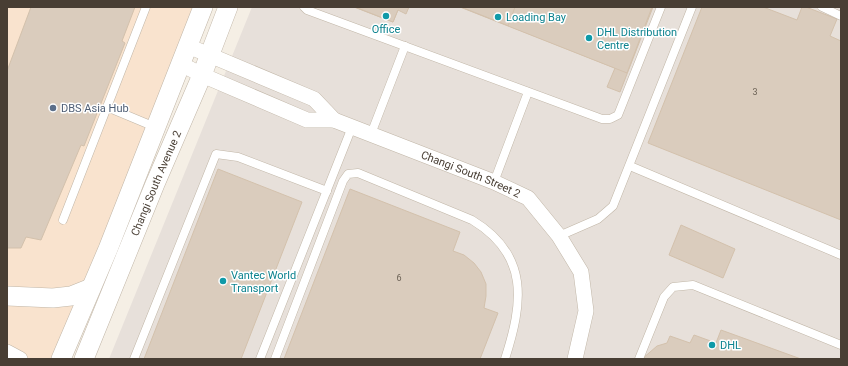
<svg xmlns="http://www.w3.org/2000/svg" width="848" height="366" viewBox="0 0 848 366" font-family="Roboto,sans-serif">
	<rect width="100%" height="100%" fill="#f5efe5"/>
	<path fill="#f9e3ce" d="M7,7h194l-140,352h-54z"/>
	<path fill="#e7e0da" d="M252,7h589v352h-732z"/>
	<g fill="#daccbd" stroke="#d3c1ac">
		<path d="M31,7h104l-13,34 3,2 -41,103 -3,-1 -40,95 -15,-3 -5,11h-14v-177z"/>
		<path d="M354,7h45l-6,15z"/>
		<path d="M355,7h54l-3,7 -8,-4 -5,12z"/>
		<path d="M460,7h55l-7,19z"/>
		<path d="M461,7h192l-33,85 -13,-5 8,-19z"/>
		<path d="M515,7h137l-25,66 -119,-47z"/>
		<path d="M702,7h61l34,13 5,-13h4l31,12 -7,17 11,5v179l-193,-77z"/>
		<path d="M218,169l84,33 -61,157h-97z"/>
		<path d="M350,189l110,43 -7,19 11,4 10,8 7,9 5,12v12l-2,12 14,5 -18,46h-196z"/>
		<path d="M681,225l54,24 -12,29 -54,-23z"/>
		<path d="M721,330l80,29h-159l15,-13 10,-3 3,-7 20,7 4,-8 22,8z"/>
	</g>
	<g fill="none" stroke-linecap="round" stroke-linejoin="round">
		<g stroke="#c1b6a7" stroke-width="9">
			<g id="service">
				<path d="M304,7l3,3 295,109h8l8,-4 43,-108"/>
				<path d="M822,7l19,9"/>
				<path d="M107,107l48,20"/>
				<path d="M371,134l34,-88"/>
				<path d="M630,166l211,89"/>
				<path d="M494,182l34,-90"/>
				<path d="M63,220l83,-213"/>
				<path d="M559,236l39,-17 15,-13 79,-199"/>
				<path d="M134,359l82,-205 22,3 89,34"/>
				<path d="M260,359l92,-232"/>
				<path d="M275,359l68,-178 5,-7 10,-1 114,47c58,35 51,83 33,139"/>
				<path d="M639,359l25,-62 9,-10 20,-2 148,60"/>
			</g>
		</g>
		<g stroke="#c1b6a7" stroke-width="16">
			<g id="minor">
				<path d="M188,46l126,53 20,21"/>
				<path id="s1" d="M181,64l21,11 105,45h27l160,62 34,16 31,38 22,36 5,39 -11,48"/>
				<path d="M7,352l13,7"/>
			</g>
		</g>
		<g stroke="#c1b6a7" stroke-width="20">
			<g id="tertiary">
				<path d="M7,296l46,2 18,-2 20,-8"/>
				<path d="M61,359l47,-110 95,-242"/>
				<path id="s2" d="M84,359l71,-175 47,-109 26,-68"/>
			</g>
		</g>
		<use href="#service" stroke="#fff" stroke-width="8"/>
		<use href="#minor" stroke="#fff" stroke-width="15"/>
		<use href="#tertiary" stroke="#fff" stroke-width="19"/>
	</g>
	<g fill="#0f9aa8" stroke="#fff" stroke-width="1.5">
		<circle cx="386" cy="16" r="4"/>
		<circle cx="498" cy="17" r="4"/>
		<circle cx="589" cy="38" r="4"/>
		<circle cx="223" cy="281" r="4"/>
		<circle cx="712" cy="345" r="4"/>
	</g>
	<circle fill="#5c6f8a" stroke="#fff" stroke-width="1.5" cx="53" cy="108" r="4"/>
	<g text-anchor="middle" stroke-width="3" stroke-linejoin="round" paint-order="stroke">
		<g font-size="9" fill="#6c6256">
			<text x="755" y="95">3</text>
			<text x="399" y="281">6</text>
		</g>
		<g font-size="11" fill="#0d838f" stroke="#fff" text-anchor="start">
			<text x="506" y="21">Loading Bay</text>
			<text x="386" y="33" text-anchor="middle">Office</text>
			<text x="597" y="36">DHL Distribution<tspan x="597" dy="13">Centre</tspan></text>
			<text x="231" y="279">Vantec World<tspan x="231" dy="13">Transport</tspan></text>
			<text x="720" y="349">DHL</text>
		</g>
		<g font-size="11" fill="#4e5e75" stroke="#fff" text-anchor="start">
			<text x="61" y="112">DBS Asia Hub</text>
		</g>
		<g font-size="11" fill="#483e34" stroke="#fff">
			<text dy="4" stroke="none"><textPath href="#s1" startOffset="312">Changi South Street 2</textPath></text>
			<text dy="4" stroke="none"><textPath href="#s2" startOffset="190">Changi South Avenue 2</textPath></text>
		</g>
	</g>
	<rect width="848" height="366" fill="none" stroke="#483e34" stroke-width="16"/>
</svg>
